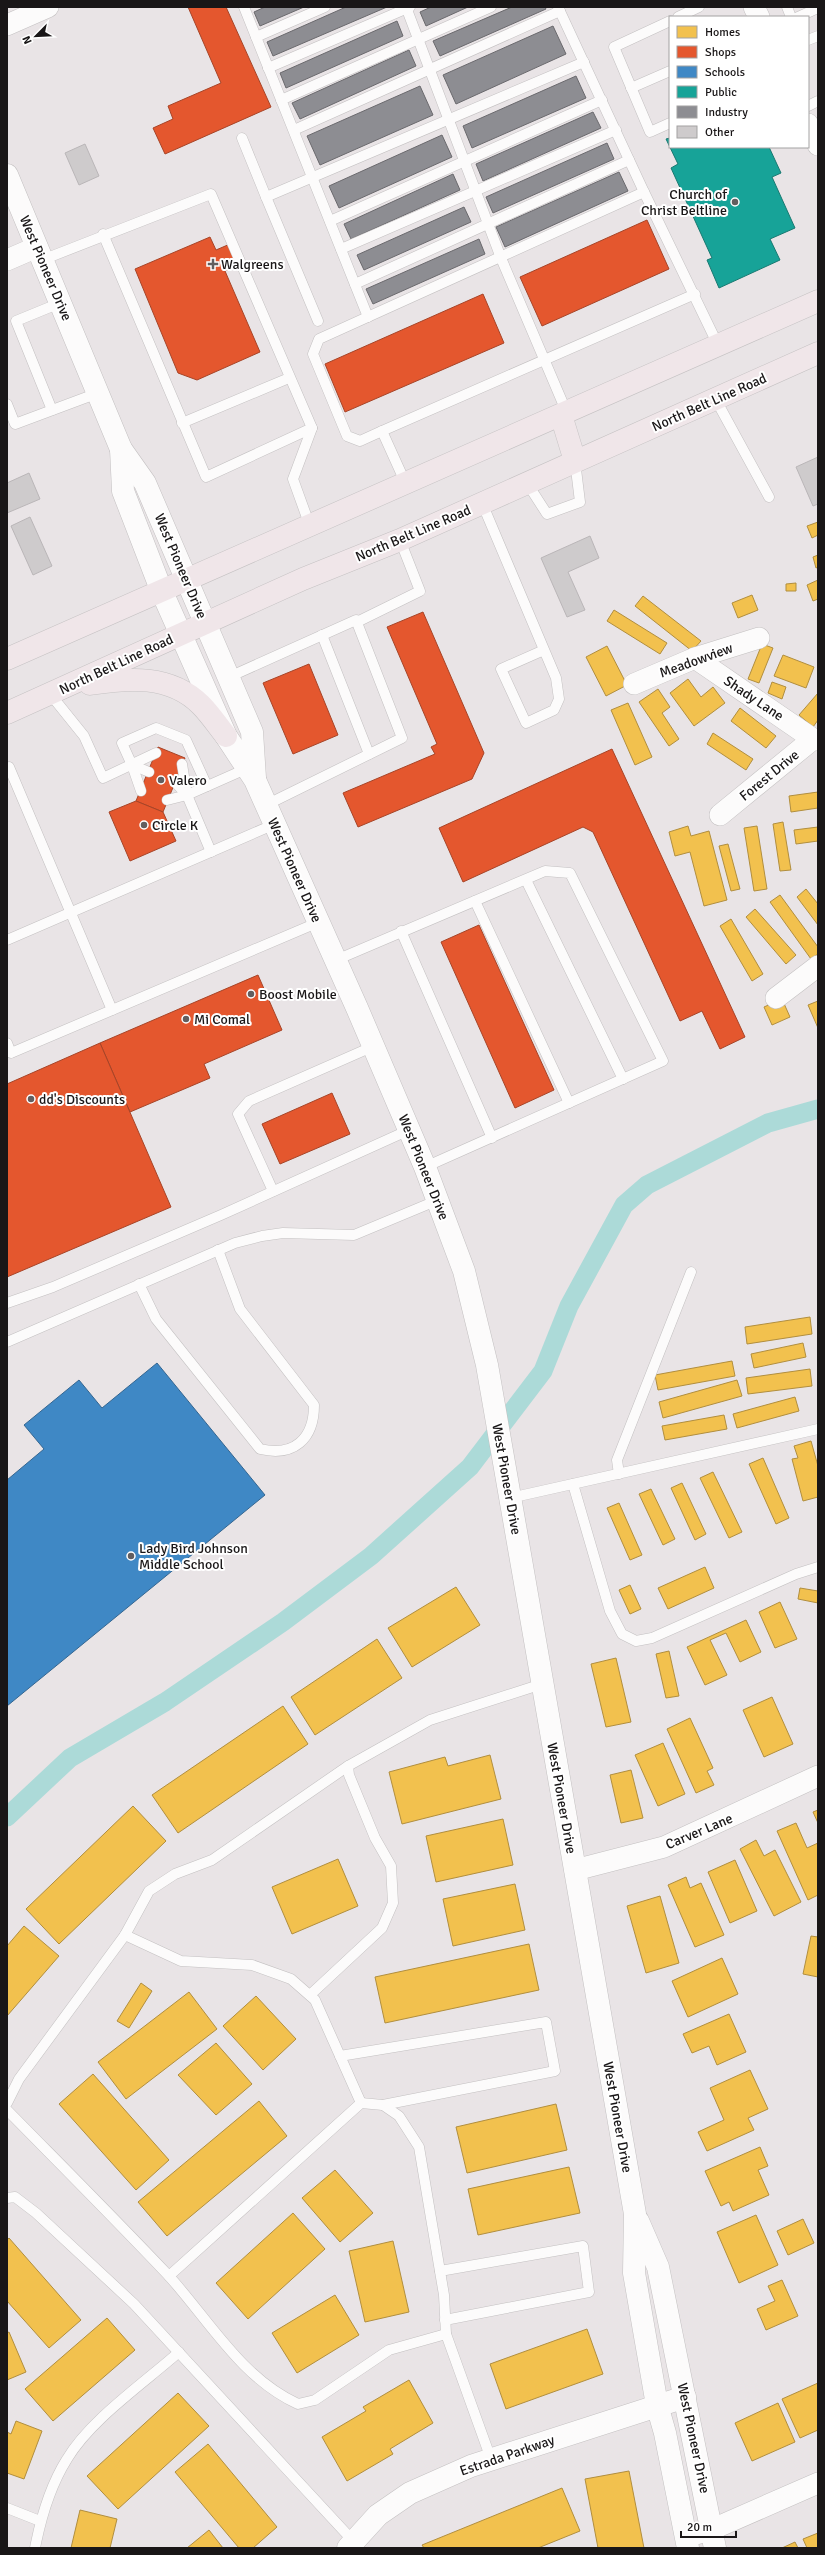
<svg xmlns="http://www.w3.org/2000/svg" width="825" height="2555" viewBox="0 0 825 2555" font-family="Signika,sans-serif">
	<rect width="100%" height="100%" fill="#e9e4e6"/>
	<g fill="#f2c14e" stroke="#b18e3e">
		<path d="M818,522v13l-6,3 -5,-12z"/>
		<path d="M818,555v12l-2,1 -3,-11z"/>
		<path d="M818,580v19l-5,2 -6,-16z"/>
		<path d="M796,583v8h-10v-7z"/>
		<path d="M752,595l6,15 -20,8 -6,-15z"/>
		<path d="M643,596l58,45 -9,10 -57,-45z"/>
		<path d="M614,610l53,33 -7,11 -53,-33z"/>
		<path d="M762,644l11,4 -14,35 -11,-4z"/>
		<path d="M607,646l20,39 -21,11 -20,-39z"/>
		<path d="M783,655l31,12 -8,21 -32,-12z"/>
		<path d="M688,679l13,18 12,-10 12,16 -31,23 -24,-33z"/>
		<path d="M772,682l14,5 -4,12 -14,-6z"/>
		<path d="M658,689l12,18 -8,6 17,26 -10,7 -30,-44z"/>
		<path d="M818,693v27l-5,7 -14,-12z"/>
		<path d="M628,703l24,54 -17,8 -24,-55z"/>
		<path d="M740,708l36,28 -10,12 -35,-27z"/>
		<path d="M713,733l40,26 -7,11 -39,-26z"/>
		<path d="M818,792v16l-27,4 -2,-16z"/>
		<path d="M783,822l8,48 -11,1 -7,-47z"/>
		<path d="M688,826l3,10 18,-5 18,69 -23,6 -14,-54 -15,4 -6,-24z"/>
		<path d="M757,826l10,63 -13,2 -10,-63z"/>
		<path d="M818,827v14l-22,3 -2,-14z"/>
		<path d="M728,844l12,45 -9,2 -12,-45z"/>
		<path d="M806,889l12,15v21l-21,-28z"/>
		<path d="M780,895l38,52v7l-7,5 -41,-57z"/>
		<path d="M755,909l41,46 -10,9 -40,-47z"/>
		<path d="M731,919l32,55 -11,7 -32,-55z"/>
		<path d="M782,999l8,18 -18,8 -8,-18z"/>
		<path d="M818,1001v27l-10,-23z"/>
		<path d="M810,1317l2,17 -65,10 -2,-17z"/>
		<path d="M803,1343l3,14 -52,11 -3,-14z"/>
		<path d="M732,1361l3,15 -77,14 -3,-15z"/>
		<path d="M810,1369l2,17 -64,8 -2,-16z"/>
		<path d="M737,1380l5,16 -79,22 -4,-16z"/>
		<path d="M795,1397l4,14 -62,17 -4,-14z"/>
		<path d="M724,1415l3,14 -62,11 -3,-14z"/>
		<path d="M811,1441l7,25v31l-15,4 -11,-42 6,-1 -4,-12z"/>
		<path d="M763,1458l26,60 -13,6 -27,-60z"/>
		<path d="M713,1472l29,60 -13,6 -29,-60z"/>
		<path d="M682,1483l24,51 -11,6 -24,-52z"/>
		<path d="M651,1489l24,50 -12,6 -24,-51z"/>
		<path d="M619,1503l23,52 -12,5 -23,-52z"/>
		<path d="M705,1567l9,21 -46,21 -10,-21z"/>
		<path d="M630,1585l11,24 -11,5 -11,-24z"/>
		<path d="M456,1587l24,38 -68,42 -24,-39z"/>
		<path d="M800,1588l18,3v12l-20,-4z"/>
		<path d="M780,1602l17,37 -22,9 -16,-36z"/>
		<path d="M746,1620l15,32 -21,10 -14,-29 -16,7 17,35 -22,10 -18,-38z"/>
		<path d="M377,1639l25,39 -87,57 -24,-38z"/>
		<path d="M669,1651l10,45 -13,2 -10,-44z"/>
		<path d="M616,1658l15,64 -25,5 -15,-63z"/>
		<path d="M772,1697l21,47 -29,13 -21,-47z"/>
		<path d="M283,1706l25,38 -130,89 -26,-38z"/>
		<path d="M690,1718l23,50 -6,3 7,14 -18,8 -29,-64z"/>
		<path d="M663,1743l22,51 -27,12 -23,-51z"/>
		<path d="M490,1755l11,44 -99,25 -13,-52 56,-15 3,9z"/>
		<path d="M631,1770l12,48 -22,5 -11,-48z"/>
		<path d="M133,1806l33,35 -107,103 -33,-35z"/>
		<path d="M818,1810v13l-5,-11z"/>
		<path d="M503,1819l10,46 -77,17 -10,-46z"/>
		<path d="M796,1823l11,25 11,-5v52l-10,5 -31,-69z"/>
		<path d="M756,1840l8,16 11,-6 26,52 -27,14 -34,-67z"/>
		<path d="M338,1859l20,47 -66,28 -20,-47z"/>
		<path d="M735,1860l22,51 -27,12 -22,-51z"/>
		<path d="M686,1877l4,11 11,-5 23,52 -29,12 -27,-62z"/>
		<path d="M515,1884l10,46 -72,16 -10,-47z"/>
		<path d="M660,1896l19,67 -33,10 -19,-67z"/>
		<path d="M24,1926l35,30 -52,60v-70z"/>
		<path d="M811,1936l7,1v40l-15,-3z"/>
		<path d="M529,1944l10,46 -154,33 -10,-46z"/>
		<path d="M722,1958l16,36 -50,23 -16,-36z"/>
		<path d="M141,1983l11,8 -23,37 -12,-7z"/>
		<path d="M189,1992l28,37 -91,70 -28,-37z"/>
		<path d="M256,1996l40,43 -33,31 -40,-44z"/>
		<path d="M729,2014l17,38 -29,13 -8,-19 -17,7 -9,-19z"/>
		<path d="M216,2043l36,41 -36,31 -38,-40z"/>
		<path d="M750,2070l18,39 -20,9 6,12 -47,21 -9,-19 26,-12 -14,-32z"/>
		<path d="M93,2074l76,86 -33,30 -77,-86z"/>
		<path d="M259,2101l28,35 -120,100 -29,-34z"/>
		<path d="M556,2104l11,46 -100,23 -11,-46z"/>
		<path d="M760,2147l8,19 -10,4 11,25 -36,16 -4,-9 -8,4 -16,-35z"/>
		<path d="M569,2167l11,46 -102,22 -10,-46z"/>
		<path d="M335,2170l38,43 -33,29 -38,-44z"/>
		<path d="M293,2213l32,36 -77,70 -32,-36z"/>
		<path d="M756,2215l22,50 -39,18 -22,-51z"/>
		<path d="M803,2219l11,24 -26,12 -11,-24z"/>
		<path d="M9,2238l72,82 -32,28 -42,-47v-61z"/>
		<path d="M393,2241l16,71 -44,10 -16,-71z"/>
		<path d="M782,2280l16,36 -32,14 -9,-21 18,-8 -7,-15z"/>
		<path d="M335,2295l24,40 -62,38 -25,-40z"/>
		<path d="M107,2318l28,32 -82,71 -28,-32z"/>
		<path d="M587,2329l16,45 -97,35 -16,-45z"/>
		<path d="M9,2332l17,40 -19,8v-47z"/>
		<path d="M409,2380l24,43 -43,26 3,5 -46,27 -25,-44 44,-26 -3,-4z"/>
		<path d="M818,2383v47l-18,8 -18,-39z"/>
		<path d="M178,2393l31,33 -91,83 -31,-33z"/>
		<path d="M778,2403l17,39 -43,19 -17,-38z"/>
		<path d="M16,2421l26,10 -18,48 -17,-6v-41l4,2z"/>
		<path d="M208,2444l69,83 -24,21h-14l-64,-76z"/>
		<path d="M629,2471l15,77h-46l-13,-69z"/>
		<path d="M562,2488l18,43 -42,17h-114l-2,-3z"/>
		<path d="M80,2510l37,9 -7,29h-39z"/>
		<path d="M209,2530l14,18h-36z"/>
		<path d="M818,2533v15h-11l-4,-9z"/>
		<path d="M795,2542l3,6h-16z"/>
	</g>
	<g fill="#e4572e" stroke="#a74427">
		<path d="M188,7h38l45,100 -106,47 -12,-26 20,-9 -5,-13 53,-23z"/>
		<path d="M647,220l22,49 -127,57 -22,-49z"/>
		<path d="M210,237l6,13 14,-6 8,21 -13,6 35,81 -63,28 -19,-7 -43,-104z"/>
		<path d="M483,294l21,49 -159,69 -20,-48z"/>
		<path d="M423,612l61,141 -12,26 -114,48 -15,-34 92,-39 -4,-7 6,-3 -50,-117z"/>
		<path d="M309,664l29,71 -45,19 -30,-71z"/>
		<path d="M158,747l27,11 -22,54 -27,-11z"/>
		<path d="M612,749l133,288 -25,12 -18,-38 -22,10 -87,-189 -10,-5 -120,55 -24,-54z"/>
		<path d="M136,801l27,11 13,29 -46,20 -21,-49z"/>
		<path d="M479,925l75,165 -39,18 -74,-166z"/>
		<path d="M258,975l24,55 -78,34 6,14 -80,34 -30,-69z"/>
		<path d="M100,1043l71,164 -164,70v-193z"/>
		<path d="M332,1093l18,41 -70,30 -18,-40z"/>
	</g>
	<path fill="#3f88c5" stroke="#346691" d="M157,1363l108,132 -258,211v-226l37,-31 -20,-24 55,-45 23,28z"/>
	<path fill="#17a398" stroke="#187971" d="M670,138v9h99l12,26 -9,4 23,51 -25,11 10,21 -61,28 -12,-28 5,-2 -41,-90 7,-4 -12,-25z"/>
	<g fill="#8d8d92" stroke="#6a696d">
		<path d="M265,7h39l-44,19 -6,-14z"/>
		<path d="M346,7h41l-114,49 -6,-14z"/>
		<path d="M431,7h37l-42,19 -6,-14z"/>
		<path d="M512,7h33l1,2 -106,47 -7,-15z"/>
		<path d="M397,21l6,15 -117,52 -6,-15z"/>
		<path d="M553,26l13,28 -110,50 -13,-29z"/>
		<path d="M409,50l7,16 -116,53 -8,-16z"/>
		<path d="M576,76l10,22 -114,50 -9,-22z"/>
		<path d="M420,86l13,29 -113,50 -13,-29z"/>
		<path d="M593,112l8,16 -118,53 -7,-17z"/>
		<path d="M442,135l10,22 -113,51 -10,-22z"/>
		<path d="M607,143l7,16 -121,54 -7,-16z"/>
		<path d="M619,172l9,19 -123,56 -9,-20z"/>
		<path d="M453,174l7,16 -109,49 -7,-15z"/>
		<path d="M464,207l7,15 -107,48 -7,-15z"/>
		<path d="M479,239l6,15 -112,50 -7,-15z"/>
	</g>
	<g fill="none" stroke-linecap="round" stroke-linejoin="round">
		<path stroke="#acdad8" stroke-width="19" d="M7,1817l63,-59 95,-56 118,-80 88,-66 99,-89 73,-96 26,-65 55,-101 23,-20 121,-62 50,-14"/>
	</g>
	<g fill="#cecbcc" stroke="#bab6b8">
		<path d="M85,144l14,32 -20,9 -14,-32z"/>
		<path d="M818,457v47l-5,2 -17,-39z"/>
		<path d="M29,473l11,26 -33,14v-30z"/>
		<path d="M30,517l22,49 -19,9 -22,-49z"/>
		<path d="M590,536l9,22 -31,14 17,38 -18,7 -26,-59z"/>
	</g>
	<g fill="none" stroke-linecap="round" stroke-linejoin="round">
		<g stroke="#c3c0c1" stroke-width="11">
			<g id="service">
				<path d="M244,7l124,310"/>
				<path d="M406,7l95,251 66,155"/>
				<path d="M558,7l86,185"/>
				<path d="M787,7l4,10"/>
				<path d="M678,17l21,-10"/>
				<path d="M798,17l20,-9"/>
				<path d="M670,21l-56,26 36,85 20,-9"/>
				<path d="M256,37l69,-30"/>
				<path d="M808,40l10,-4"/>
				<path d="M268,68l142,-61"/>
				<path d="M631,88l39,-17"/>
				<path d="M281,100l210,-93"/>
				<path d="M808,106l10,-5"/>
				<path d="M294,130l266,-119"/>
				<path d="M242,138l24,59 318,-135"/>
				<path d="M266,197l52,124"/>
				<path d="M330,221l272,-121"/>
				<path d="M341,249l275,-119"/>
				<path d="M42,260l169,-66 101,234 -106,49 -103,-243"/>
				<path d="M355,284l274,-124"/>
				<path d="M716,400l53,97"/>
				<path d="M7,404l8,20 83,-31"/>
				<path d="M52,410l-36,-89 44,-18"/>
				<path d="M182,423l107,-45"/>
				<path d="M382,431l313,-137"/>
				<path d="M527,483l20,31 33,-12 -5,-41"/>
				<path d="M406,484l-24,-53 -22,10 -13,-5 -34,-82 6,-15 325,-147 74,153"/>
				<path d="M482,503l74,175 3,21 -5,11 -28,13 -25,-54 43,-19"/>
				<path d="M310,526l-17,-47 19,-51"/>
				<path d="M357,622l63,-31 -20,-51"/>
				<path d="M322,635l47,119"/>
				<path d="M229,677l127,-57 46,118 -136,67"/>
				<path d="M51,695l33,41 19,42 53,-25"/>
				<path d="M182,764l5,31 61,-27"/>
				<path d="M132,765l17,7"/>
				<path d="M7,768l2,-1 103,243"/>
				<path d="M175,782l12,13 24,57"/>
				<path d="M141,791l-9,-26 -10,-22 34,-15 30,12 21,46"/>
				<path d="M167,800l20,-5"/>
				<path d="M526,880l97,199"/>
				<path d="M475,901l94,202"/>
				<path d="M401,931l91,207"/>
				<path d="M7,940l268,-116"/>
				<path d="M336,960l209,-89 25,2 93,188 -238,106"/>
				<path d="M7,1043l4,10 308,-131"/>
				<path d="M273,1191l-35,-77 11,-13 125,-55"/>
				<path d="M139,1284l17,35 104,130c34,8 54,-10 54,-44l-74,-96 -22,-59"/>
				<path d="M7,1303l46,-16 168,-72 188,-85"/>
				<path d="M7,1342l228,-99 27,-7 21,-3 71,2 84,-35"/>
				<path d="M619,1474l-2,-14 74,-188"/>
				<path d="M573,1484l37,127 12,23 14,7 16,-3 144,-64 22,-7"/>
				<path d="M510,1498l308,-69"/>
				<path d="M125,1935l24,-44 26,-17 37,-14 136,-94"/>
				<path d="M310,1995l72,-67 11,-25 -2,-37 -16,-28 -26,-63 -1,-9 82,-46 112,-36"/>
				<path d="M340,2056l206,-34 9,49 -172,34"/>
				<path d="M7,2103l12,-24 106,-144 56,26 71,4 39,14 24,21 46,103"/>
				<path d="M7,2110c54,55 108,109 161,165 41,45 73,103 130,129l17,-4 74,-50 57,-16"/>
				<path d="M7,2198l8,-1 21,16 98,91 221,239"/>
				<path d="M440,2271l143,-25 6,46 -144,28"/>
				<path d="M169,2276l192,-173 22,2 16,11 20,31 25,148 2,39 45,125"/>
				<path d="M7,2508l33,13"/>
				<path d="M35,2548c6,-31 15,-62 32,-89 23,-39 77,-76 112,-107"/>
			</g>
		</g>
		<g stroke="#c3c0c1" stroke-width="22">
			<g id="minor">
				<path d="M754,7l5,10"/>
				<path d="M7,25l41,-18"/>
				<path d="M808,124l10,21"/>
				<path d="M7,260l30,-13"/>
				<path d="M695,658l118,81"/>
				<path d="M634,684l61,-26 64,-20"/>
				<path d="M720,815l93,-76 5,1"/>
				<path d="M776,998l42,-32"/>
				<path d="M575,1870l89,-23 154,-71"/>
				<path d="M686,2537l27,-8 105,-46"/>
			</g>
		</g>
		<g stroke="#c3c0c1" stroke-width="23">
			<path id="tertiary" d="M348,2548l30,-33 32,-22 61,-27 214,-69"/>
		</g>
		<g stroke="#c3c0c1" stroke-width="23">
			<g id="secondary">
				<path d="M7,175l114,274 24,34 107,249 3,46"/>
				<path d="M121,449l2,42 39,101 64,144 29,44 102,228 68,159 39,104 23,94 148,849 -1,59 23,132 8,28 23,115"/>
				<path d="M638,2221l20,46 57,281"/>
			</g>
		</g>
		<g stroke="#c5c2c3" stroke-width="23">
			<g id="primary">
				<path d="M561,415l14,46"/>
				<path d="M7,659l811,-358"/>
				<path d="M90,684c38,-6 80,-10 111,21 9,9 17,21 25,31"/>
				<path d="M7,713l296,-134 97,-39 418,-187"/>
			</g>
		</g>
		<use href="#service" stroke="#fcfbfb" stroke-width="10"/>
		<use href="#minor" stroke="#fcfbfb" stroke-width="21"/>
		<use href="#tertiary" stroke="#fcfbfb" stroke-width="22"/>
		<use href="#secondary" stroke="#fcfbfb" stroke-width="22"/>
		<use href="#primary" stroke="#f0e6e9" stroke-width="22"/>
	</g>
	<g fill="#625e5f" stroke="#fff" stroke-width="1.5">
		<circle cx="735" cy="202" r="4"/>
		<path d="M211 258h4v4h4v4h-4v4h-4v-4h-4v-4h4z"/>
		<circle cx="161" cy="780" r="4"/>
		<circle cx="144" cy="825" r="4"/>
		<circle cx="251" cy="994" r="4"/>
		<circle cx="186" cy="1019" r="4"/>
		<circle cx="31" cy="1099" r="4"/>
		<circle cx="131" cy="1556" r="4"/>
	</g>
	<g text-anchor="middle" stroke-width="4" stroke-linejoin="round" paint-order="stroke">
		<g font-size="14" fill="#191617" stroke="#fff" text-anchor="start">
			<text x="727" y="199" text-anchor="end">Church of<tspan x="727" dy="16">Christ Beltline</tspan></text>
			<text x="221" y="269">Walgreens</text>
			<text x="169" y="785">Valero</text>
			<text x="152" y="830">Circle K</text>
			<text x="259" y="999">Boost Mobile</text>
			<text x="194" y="1024">Mi Comal</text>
			<text x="39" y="1104">dd's Discounts</text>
			<text x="139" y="1553">Lady Bird Johnson<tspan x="139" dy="16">Middle School</tspan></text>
		</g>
		<g font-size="14" fill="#191617" stroke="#fff">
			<text transform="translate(46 268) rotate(67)" y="5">West Pioneer Drive</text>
			<text transform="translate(709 402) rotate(-24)" y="5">North Belt Line Road</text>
			<text transform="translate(413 533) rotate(-23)" y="5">North Belt Line Road</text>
			<text transform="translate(181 566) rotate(67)" y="5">West Pioneer Drive</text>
			<text transform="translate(696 660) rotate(-20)" y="5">Meadowview</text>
			<text transform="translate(116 664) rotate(-25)" y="5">North Belt Line Road</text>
			<text transform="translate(754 698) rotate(34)" y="5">Shady Lane</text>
			<text transform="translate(769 775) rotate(-39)" y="5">Forest Drive</text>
			<text transform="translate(295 870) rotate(66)" y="5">West Pioneer Drive</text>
			<text transform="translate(424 1167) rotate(68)" y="5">West Pioneer Drive</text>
			<text transform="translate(507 1479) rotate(80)" y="5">West Pioneer Drive</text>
			<text transform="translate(562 1798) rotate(80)" y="5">West Pioneer Drive</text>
			<text transform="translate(699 1831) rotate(-23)" y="5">Carver Lane</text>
			<text transform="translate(618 2117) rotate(80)" y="5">West Pioneer Drive</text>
			<text transform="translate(694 2438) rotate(78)" y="5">West Pioneer Drive</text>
			<text transform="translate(507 2455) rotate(-19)" y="5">Estrada Parkway</text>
		</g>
	</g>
	<rect width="825" height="2555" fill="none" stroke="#191617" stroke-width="16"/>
	<rect x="669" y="16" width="140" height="132" fill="#ffffff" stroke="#a3a2a2"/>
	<rect x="677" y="26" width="20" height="12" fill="#f2c14e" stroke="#a3a2a2"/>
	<text x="705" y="36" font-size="12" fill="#191617">Homes</text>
	<rect x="677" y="46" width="20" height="12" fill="#e4572e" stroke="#a3a2a2"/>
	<text x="705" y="56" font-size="12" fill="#191617">Shops</text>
	<rect x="677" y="66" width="20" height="12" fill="#3f88c5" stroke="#a3a2a2"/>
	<text x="705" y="76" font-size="12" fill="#191617">Schools</text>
	<rect x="677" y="86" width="20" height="12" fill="#17a398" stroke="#a3a2a2"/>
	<text x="705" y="96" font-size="12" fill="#191617">Public</text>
	<rect x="677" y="106" width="20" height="12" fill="#8d8d92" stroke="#a3a2a2"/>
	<text x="705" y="116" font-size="12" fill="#191617">Industry</text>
	<rect x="677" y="126" width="20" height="12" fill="#cecbcc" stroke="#a3a2a2"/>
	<text x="705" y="136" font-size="12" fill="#191617">Other</text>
	<g transform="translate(36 36) rotate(246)" stroke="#ffffff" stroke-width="3" paint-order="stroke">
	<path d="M0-3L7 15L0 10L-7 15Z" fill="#191617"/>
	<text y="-6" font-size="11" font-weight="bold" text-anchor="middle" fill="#191617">N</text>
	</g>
	<path d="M681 2531v6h55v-6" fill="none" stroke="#191617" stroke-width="2"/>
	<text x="687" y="2531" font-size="12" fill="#191617" stroke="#ffffff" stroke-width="3" paint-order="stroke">20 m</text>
</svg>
